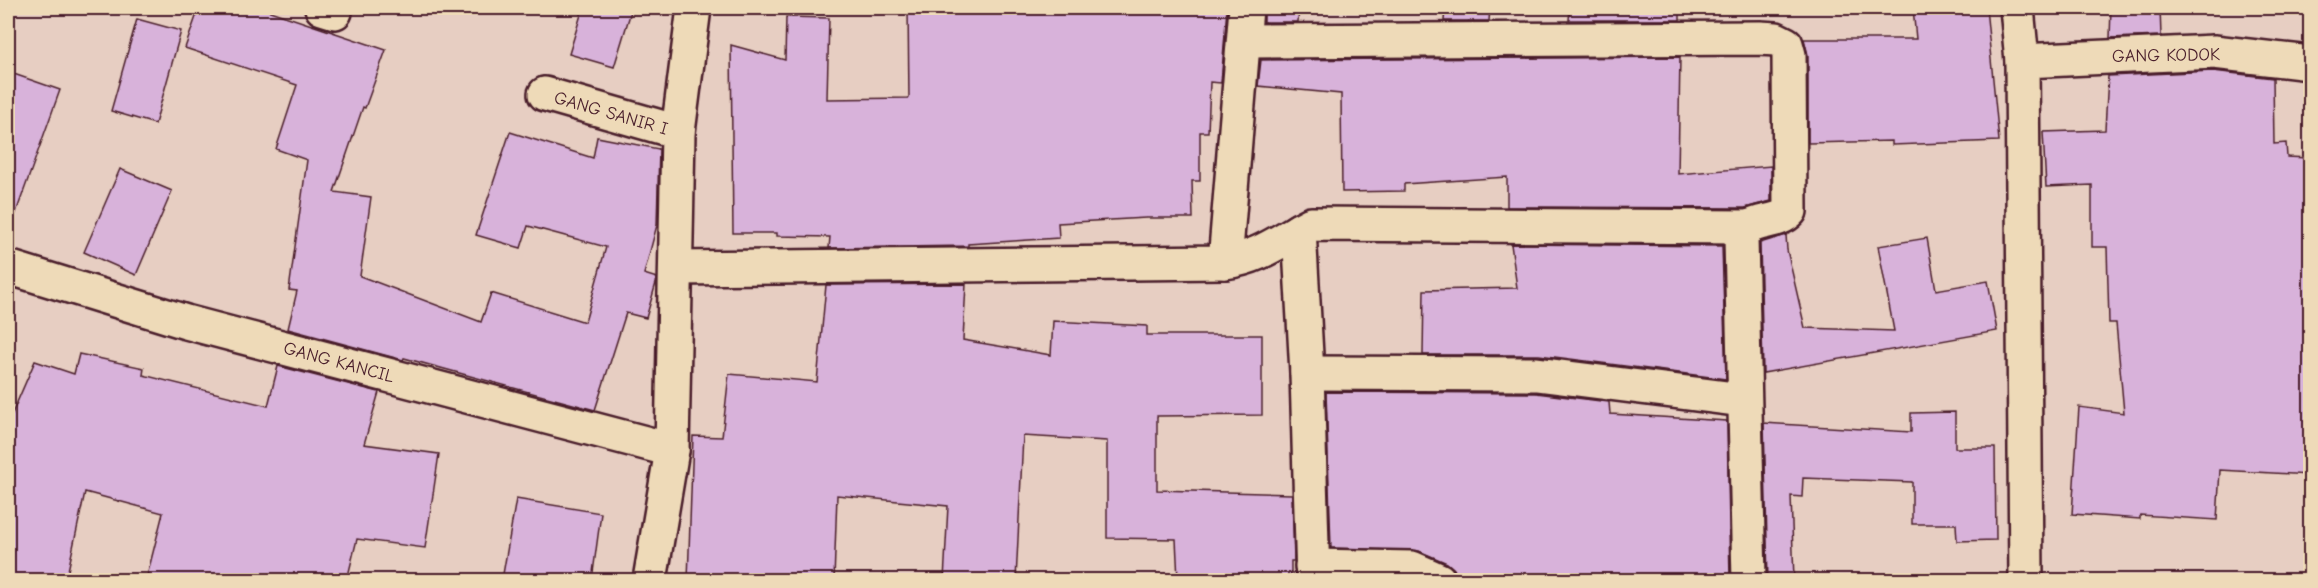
<svg xmlns="http://www.w3.org/2000/svg" width="2318" height="588" viewBox="0 0 2318 588" font-family="'Comic Neue',sans-serif">
	<rect width="100%" height="100%" fill="#e7cec2"/>
	<filter id="ink" filterUnits="userSpaceOnUse"><feTurbulence type="fractalNoise" baseFrequency=".0167" numOctaves="2"/><feDisplacementMap in="SourceGraphic" scale="12" xChannelSelector="R" yChannelSelector="G"/><feConvolveMatrix kernelMatrix="1 2 1 2 8 2 1 2 1" color-interpolation-filters="sRGB"/></filter>
	<g filter="url(#ink)">
		<g fill="#d8b2da" stroke="#4a1f2b" stroke-width="1.5">
			<path d="M199,8h62l125,42 -21,58 -2,-1 -29,85 37,5 -11,79 121,46 10,-29 94,29 21,-75 -78,-21 -7,22 -45,-13 34,-103 83,26 4,-21 62,12 -2,76 -13,49 13,4 -1,5 -10,35 -20,-5 -31,97 -191,-52 -1,2 -115,-31 9,-38 -8,-1 18,-130 -31,-11 21,-64 -112,-37z"/>
			<path d="M583,8h49l-18,59 -45,-13z"/>
			<path d="M908,8h205l50,3v-3h64l-6,75 -11,-1 -2,50h-8v49h-8l1,37h-47l-88,5 1,15 -91,6v2l-139,2 1,-11 -53,-1v-3h-44l-2,-188 54,15 1,-43 43,1 -2,81 82,-1z"/>
			<path d="M1264,8h35l-1,14h-34z"/>
			<path d="M1445,8h45l-1,13h-45z"/>
			<path d="M1570,8h110v12h-111z"/>
			<path d="M1913,8h73l13,133 -107,4v-4l-84,2v-88l-4,-16h112z"/>
			<path d="M2111,8h49l1,28 -51,2z"/>
			<path d="M137,19l44,12 -26,93 -44,-13z"/>
			<path d="M1680,57l-2,117 93,-8v35l-26,7 -238,-1v-30l-103,7v7l-62,1 -1,-98 -83,-8 3,-26z"/>
			<path d="M2213,71l60,7 1,66 12,-1 1,14 23,1v317l-90,-5 -3,50 -77,-5v4l-68,-5 7,-107 45,6 -8,-90h-7l-2,-76h-15v-62l-46,2 -3,-55 62,-2 3,-54z"/>
			<path d="M8,72l52,18 -47,131 -5,-1z"/>
			<path d="M120,169l52,22 -36,84 -52,-23z"/>
			<path d="M1786,235l1,15 18,78 89,3 -16,-85 49,-8 9,52 52,-9 9,50 -234,42 -3,-130z"/>
			<path d="M1511,244l211,2 4,133 -187,-24h-116l1,-65 93,-2z"/>
			<path d="M966,284l-3,56 88,15 2,-34 94,5v9h115v80l-105,1v74l135,4 2,67h-3v19h-113l-2,-41 -69,-1v-97l-84,-5 -7,144h-72l4,-74 -111,-11 -3,85h-146l5,-144 29,1 7,-63 88,8 9,-97z"/>
			<path d="M79,354l65,14 -1,7 125,31 10,-40 101,26 -15,52 75,10 -14,94 -68,-9 -10,41h-201l17,-67 -78,-21 -19,88h-58v-157l27,-62 39,13z"/>
			<path d="M1326,392l210,1 73,9 1,12 117,7 3,159h-113l-93,-5 -66,4 -4,-10 -7,-6 -28,-12 -88,-3z"/>
			<path d="M1955,412v36h40l1,92 -39,1 -1,-17h-44v-42l-109,-4 -1,19 -11,-1 3,84h-26l-4,-157 147,9v-19z"/>
			<path d="M516,499l85,14 -9,67h-90z"/>
		</g>
		<g fill="none" stroke-linecap="round" stroke-linejoin="round">
			<g stroke="#4a1f2b" stroke-width="38">
				<g id="street">
					<path d="M322,8l13,4"/>
					<path d="M2017,8l5,53 4,519"/>
					<path d="M1245,41l515,-3 16,1 10,5 3,11 1,156c-13,15 -45,6 -49,28l8,341"/>
					<path d="M2022,61l192,-9 96,11"/>
					<path d="M545,94l133,38"/>
					<path d="M1299,230l8,143 6,207"/>
					<path d="M1225,262l21,-254"/>
					<path d="M8,267l178,55 486,128"/>
					<path d="M676,268l549,-6c36,-5 55,-22 86,-38l436,3"/>
					<path d="M1307,373l230,1 206,26"/>
					<path d="M1312,566l100,2 27,12"/>
					<path d="M650,580l22,-130 6,-318 16,-124"/>
				</g>
			</g>
			<use href="#street" stroke="#eedab8" stroke-width="33"/>
		</g>
	</g>
	<g text-anchor="middle" stroke-width="4.5" stroke-linejoin="round" paint-order="stroke">
		<g font-size="18" fill="#4a1f2b" stroke="#eedab8">
			<text transform="translate(2166 55) rotate(-1)" y="6">GANG KODOK</text>
			<text transform="translate(611 113) rotate(16)" y="6">GANG SANIR I</text>
			<text transform="translate(339 362) rotate(15)" y="6">GANG KANCIL</text>
		</g>
	</g>
	<rect width="2318" height="588" fill="none" stroke="#eedab8" stroke-width="30"/>
	<rect x="15" y="15" width="2288" height="558" fill="none" stroke="#4a1f2b" stroke-width="2" filter="url(#ink)"/>
</svg>
